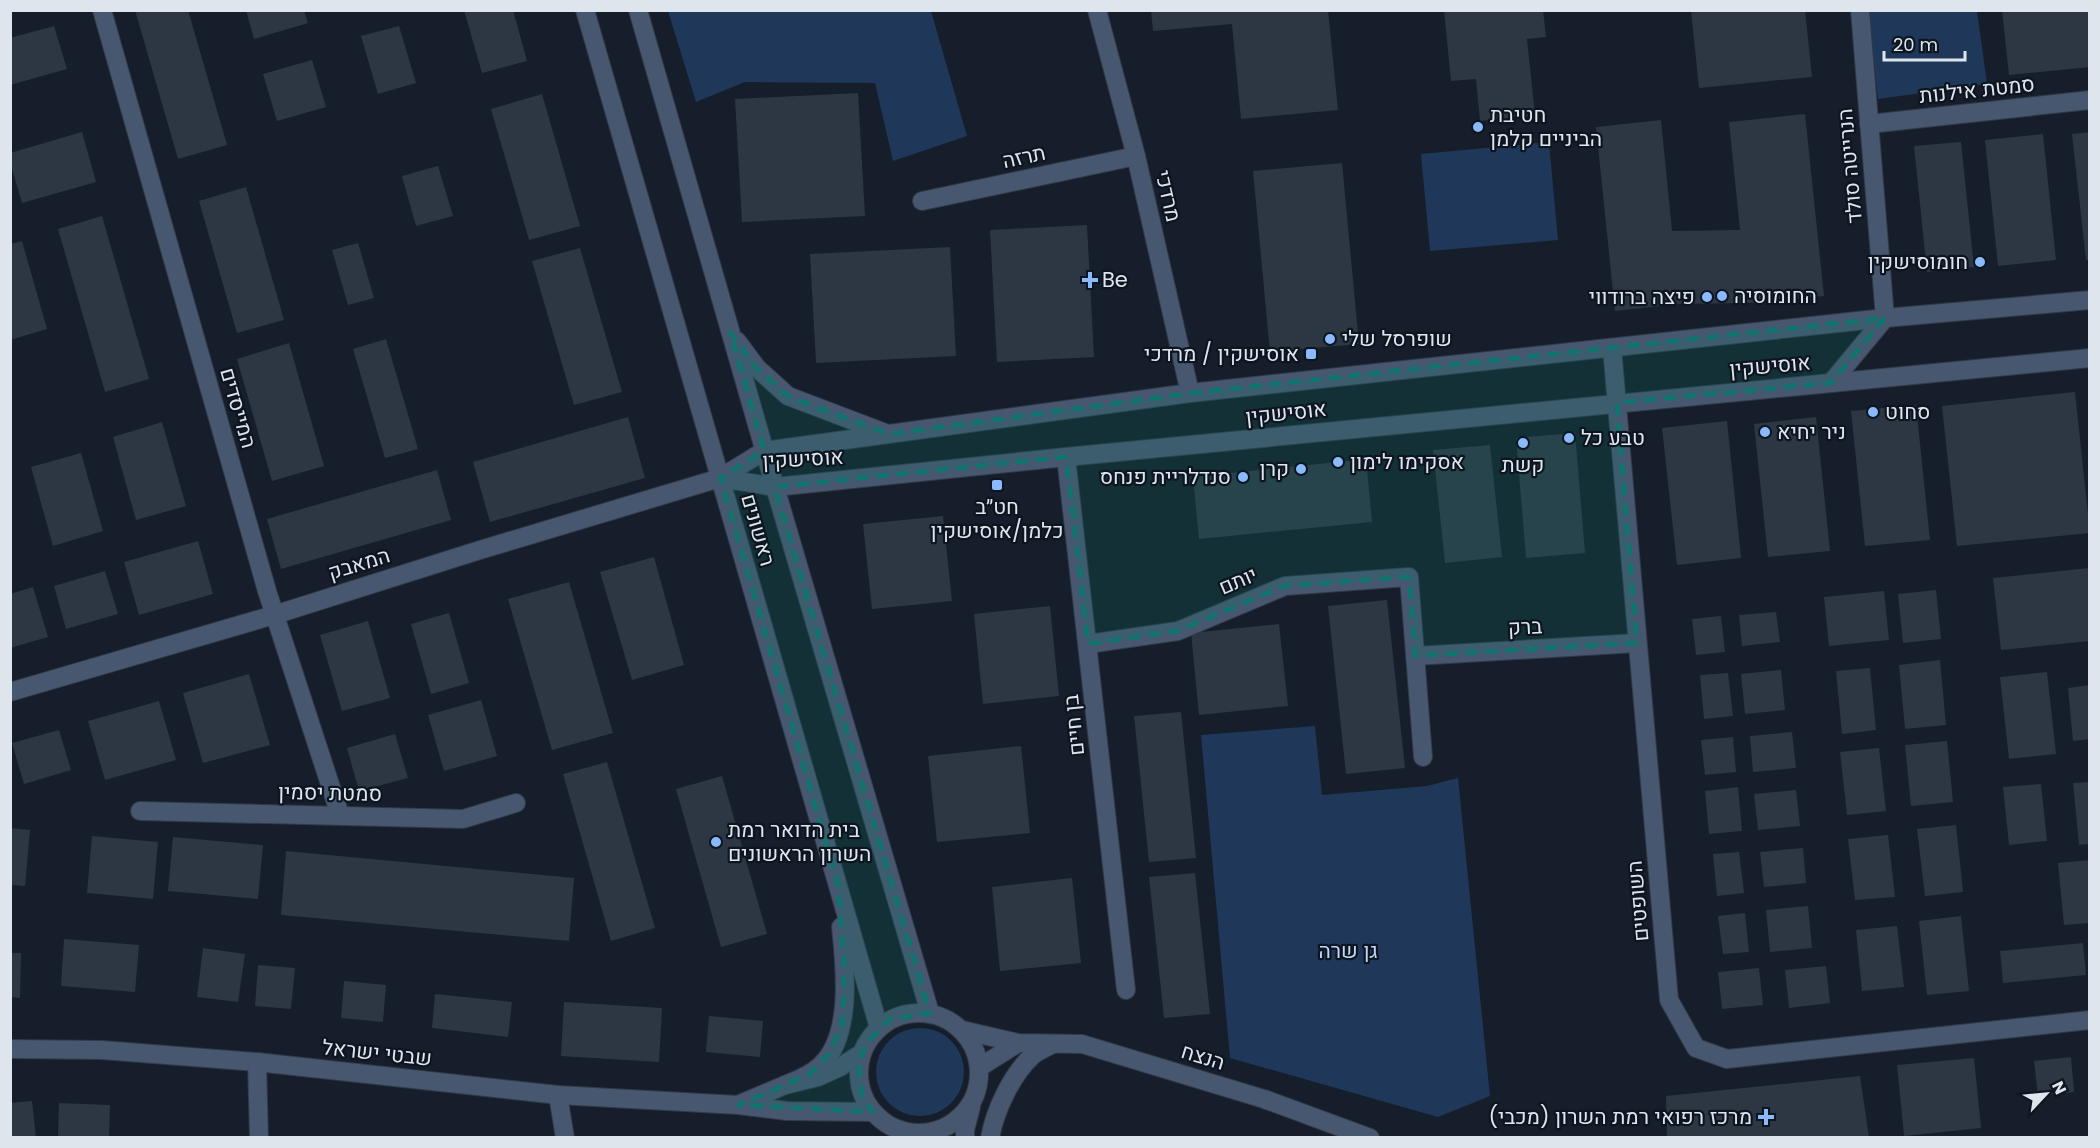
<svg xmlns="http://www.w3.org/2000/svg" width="2100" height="1148" viewBox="0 0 2100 1148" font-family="Poppins,Heebo,sans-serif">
	<rect width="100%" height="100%" fill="#151e2a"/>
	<g fill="#1f385a">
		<path d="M668,11h263l36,125 -74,25 -18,-78 -130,-1 -49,20z"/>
		<path d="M1868,11h109l10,73 -109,15z"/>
		<path d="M1549,142l9,98 -128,11 -9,-97z"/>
		<path d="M1315,726l7,69 105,-9 31,-8 32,318 -52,21 -208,-59 -29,-323z"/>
		<circle cx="920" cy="1072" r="44"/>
	</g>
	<g fill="#2d3744">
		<path d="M135,10h53l39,135 -49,14z"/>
		<path d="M246,10h58l4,13 -54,16z"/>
		<path d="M464,10h49l14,51 -45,12z"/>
		<path d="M1151,10h177l10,100 -97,9 -9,-95 -79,7z"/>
		<path d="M1444,10h99l3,27 -19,2 8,76 -55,6 -4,-42 -25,2z"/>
		<path d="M1691,10h114l7,67 -113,11z"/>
		<path d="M2002,10h88v57l-81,8z"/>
		<path d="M54,26l13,43 -57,16v-47z"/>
		<path d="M399,26l17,57 -38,11 -17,-58z"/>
		<path d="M312,60l14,47 -49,14 -14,-47z"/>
		<path d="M858,93l7,123 -123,6 -7,-123z"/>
		<path d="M542,94l38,132 -51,14 -38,-131z"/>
		<path d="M1805,114l19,182 -76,7 -68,1 -65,7 -19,-184 65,-7 11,111 68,-1 -11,-108z"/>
		<path d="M82,132l14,50 -74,21 -12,-41v-9z"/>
		<path d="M2090,132v128h-4l-14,-126z"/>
		<path d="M2043,134l13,126 -58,6 -13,-126z"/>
		<path d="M1961,142l13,125 -47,5 -13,-126z"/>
		<path d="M1342,163l17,181 -89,8 -17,-181z"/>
		<path d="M438,166l15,50 -37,10 -14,-50z"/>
		<path d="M246,187l38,133 -47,13 -38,-132z"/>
		<path d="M102,216l47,163 -44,13 -47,-163z"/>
		<path d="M1087,225l7,132 -97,5 -7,-132z"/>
		<path d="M22,241l25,88 -37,11v-96z"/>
		<path d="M358,243l16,55 -26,7 -16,-55z"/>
		<path d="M950,247l6,109 -140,7 -6,-109z"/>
		<path d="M580,248l42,144 -48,13 -42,-144z"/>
		<path d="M386,339l32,110 -33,9 -32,-109z"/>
		<path d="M289,343l35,123 -52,15 -35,-122z"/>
		<path d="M2075,392l15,141 -133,13 -15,-140z"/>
		<path d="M1916,405l14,135 -65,6 -14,-135z"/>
		<path d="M628,417l17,61 -155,44 -17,-60z"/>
		<path d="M1816,417l14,134 -62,6 -14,-133z"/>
		<path d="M1727,421l14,137 -64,7 -15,-137z"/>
		<path d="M162,422l24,84 -50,14 -23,-83z"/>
		<path d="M1575,433l10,120 -59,5 -10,-120z"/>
		<path d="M1490,445l12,112 -57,6 -12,-113z"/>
		<path d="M81,453l22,78 -50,15 -22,-79z"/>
		<path d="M1366,459l6,63 -173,17 -6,-62z"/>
		<path d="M437,470l14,50 -170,49 -14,-50z"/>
		<path d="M943,516l9,85 -80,8 -9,-85z"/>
		<path d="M198,541l15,53 -74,21 -15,-53z"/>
		<path d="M654,557l30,108 -52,15 -32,-108z"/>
		<path d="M2089,568l1,73 -89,9 -8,-72z"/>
		<path d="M105,571l13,43 -52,15 -12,-43z"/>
		<path d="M569,582l44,151 -61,17 -44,-151z"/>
		<path d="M33,587l15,50 -38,11v-54z"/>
		<path d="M1936,590l5,49 -38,4 -5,-49z"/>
		<path d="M1884,591l5,49 -60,6 -5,-49z"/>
		<path d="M1387,600l18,168 -59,6 -18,-168z"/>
		<path d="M1050,606l9,90 -76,8 -9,-90z"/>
		<path d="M1776,612l4,30 -38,4 -3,-31z"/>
		<path d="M449,613l20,70 -38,11 -20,-70z"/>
		<path d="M1721,616l4,36 -29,3 -4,-36z"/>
		<path d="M368,621l22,77 -48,13 -22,-76z"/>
		<path d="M1279,624l9,82 -89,9 -8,-82z"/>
		<path d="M1940,660l6,65 -41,4 -6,-64z"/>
		<path d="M1870,668l6,62 -34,4 -6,-63z"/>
		<path d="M1781,670l4,40 -40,4 -4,-40z"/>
		<path d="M2047,672l9,82 -47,5 -9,-82z"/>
		<path d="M1728,673l5,43 -29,3 -4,-44z"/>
		<path d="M249,674l21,71 -67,18 -20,-70z"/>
		<path d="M2090,685v54l-17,2 -5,-53z"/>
		<path d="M481,700l16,56 -53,15 -16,-56z"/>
		<path d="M159,701l17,59 -71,20 -17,-59z"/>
		<path d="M1181,712l15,146 -47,4 -15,-146z"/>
		<path d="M59,730l12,40 -47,14 -12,-41z"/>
		<path d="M1792,732l4,36 -43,4 -3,-36z"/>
		<path d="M395,734l13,44 -49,13 -12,-43z"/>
		<path d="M1733,737l3,35 -31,3 -4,-35z"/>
		<path d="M1947,741l6,61 -42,4 -6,-61z"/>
		<path d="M1021,746l9,87 -93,9 -9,-86z"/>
		<path d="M1879,748l7,63 -39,4 -7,-63z"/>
		<path d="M607,762l48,166 -44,13 -48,-167z"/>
		<path d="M722,776l45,158 -46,13 -45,-158z"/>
		<path d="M2090,782v62l-11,1 -6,-62z"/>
		<path d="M2041,784l6,57 -38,4 -6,-58z"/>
		<path d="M1738,787l4,44 -33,3 -4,-43z"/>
		<path d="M1796,790l4,36 -42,4 -4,-36z"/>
		<path d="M1956,825l7,67 -38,4 -8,-67z"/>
		<path d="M10,828l20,2 -5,56 -15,-1z"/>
		<path d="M1888,835l7,62 -40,3 -7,-61z"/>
		<path d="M92,836l66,6 -5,57 -66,-6z"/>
		<path d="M173,837l90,8 -5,54 -90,-8z"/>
		<path d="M1803,848l3,35 -42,4 -4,-35z"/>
		<path d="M286,851l288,27 -5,63 -288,-26z"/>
		<path d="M1739,852l5,41 -27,3 -4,-42z"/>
		<path d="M2090,860v63l-26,2 -6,-62z"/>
		<path d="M1195,873l15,141 -46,4 -15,-141z"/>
		<path d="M1072,878l9,85 -81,8 -8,-84z"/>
		<path d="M1808,906l4,42 -42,4 -4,-42z"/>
		<path d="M1745,913l4,39 -26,2 -5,-38z"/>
		<path d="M1961,916l8,75 -42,4 -8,-74z"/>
		<path d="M1897,926l7,61 -42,4 -6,-61z"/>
		<path d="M64,939l75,6 -4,47 -74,-6z"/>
		<path d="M2083,943l3,32 -83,8 -3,-32z"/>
		<path d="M203,948l42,6 -7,48 -41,-5z"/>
		<path d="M10,953h11l-1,45 -10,-1z"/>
		<path d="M258,965l37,3 -4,41 -36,-3z"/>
		<path d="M1826,966l4,37 -41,5 -4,-38z"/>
		<path d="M1759,968l4,37 -41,4 -4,-37z"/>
		<path d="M344,981l42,4 -3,37 -42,-4z"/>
		<path d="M435,994l77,8 -4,35 -76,-9z"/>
		<path d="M564,1002l98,6 -3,54 -98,-6z"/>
		<path d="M709,1016l54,5 -3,36 -54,-5z"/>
		<path d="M2071,1057l3,35 -36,4 -4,-35z"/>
		<path d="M1974,1058l7,70 -77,8 -7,-71z"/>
		<path d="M1860,1076l9,61h-202l-1,-41z"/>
		<path d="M32,1101l4,36h-26v-34z"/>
		<path d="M59,1103l51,2 -1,32h-51z"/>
	</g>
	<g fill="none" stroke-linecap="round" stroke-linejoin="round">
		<g stroke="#313a45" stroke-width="20">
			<g id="minor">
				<path d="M102,10l165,581 73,224"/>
				<path d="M585,10l294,1018"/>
				<path d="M638,10l137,477 155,526"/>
				<path d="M1097,10l39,146 54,237"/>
				<path d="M1869,124l221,-24"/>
				<path d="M922,201l214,-45"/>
				<path d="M737,341l20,27 31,28 100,38"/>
				<path d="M1612,348l57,652 27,48 31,11 363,-39"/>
				<path d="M1831,383l54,-65 -25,-308"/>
				<path d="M1066,457l60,533"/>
				<path d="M720,478l55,9 291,-30 1024,-99"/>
				<path d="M1088,644l90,-13 107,-45 124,-9 14,180"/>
				<path d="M1415,656l222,-13"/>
				<path d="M10,692l264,-77 206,-65 240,-72 44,-27 426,-58 695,-75 205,-18"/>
				<path d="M140,811l323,8 53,-16"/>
				<circle cx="919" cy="1073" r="60"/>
				<path d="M962,1030l56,13 64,1 182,55 106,39"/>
				<path d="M10,1049l92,1 155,12 301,33 180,10 49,6 86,1"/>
				<path d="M257,1062l2,76"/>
				<path d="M980,1067l38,-24"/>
				<path d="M785,1085c12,-5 26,-10 36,-20 32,-30 24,-99 20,-138"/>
				<path d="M558,1095l7,43"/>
				<path d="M740,1104l45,-19 33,-8 22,-10 22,-14"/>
				<path d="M965,1138v-8l6,-23"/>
				<path d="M990,1138c5,-28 22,-64 43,-83 5,-4 14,-8 20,-11"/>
			</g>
		</g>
		<use href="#minor" stroke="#46576f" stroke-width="18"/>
	</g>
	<path fill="#0f766e" fill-opacity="0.2" stroke="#0f766e" stroke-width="4.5" stroke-dasharray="12 8" stroke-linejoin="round" d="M1885,318l-54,65 -214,20 20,240 -222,13 -6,-79 -124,9 -107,45 -90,13 -22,-187 -291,30 155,526 -41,7 -23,24 -7,20 3,30 11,18 -135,-7 71,-31 21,-21 13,-34 1,-59 -6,-74 -118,-408 44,-27 -34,-119 27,36 31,28 101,38 301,-41z"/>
	<g fill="#8abafc" stroke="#0c1520" stroke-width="2">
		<circle cx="1478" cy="127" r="6"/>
		<circle cx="1980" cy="262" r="6"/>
		<path d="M1087 271h6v6h6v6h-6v6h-6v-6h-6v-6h6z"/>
		<circle cx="1722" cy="296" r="6"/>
		<circle cx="1707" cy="297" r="6"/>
		<circle cx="1330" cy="339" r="6"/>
		<rect x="1305" y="348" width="12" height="12" rx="3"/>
		<circle cx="1873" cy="412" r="6"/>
		<circle cx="1765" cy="432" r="6"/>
		<circle cx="1569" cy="438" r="6"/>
		<circle cx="1523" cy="443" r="6"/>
		<circle cx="1338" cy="462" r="6"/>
		<circle cx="1301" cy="469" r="6"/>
		<circle cx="1243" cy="477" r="6"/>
		<rect x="991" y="479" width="12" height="12" rx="3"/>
		<circle cx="716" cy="842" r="6"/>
		<path d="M1763 1108h6v6h6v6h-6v6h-6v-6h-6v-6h6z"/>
	</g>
	<g text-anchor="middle" stroke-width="4.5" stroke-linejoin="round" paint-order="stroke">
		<g font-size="21" fill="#dfe5ed" stroke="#0c1520">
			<text transform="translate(1977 90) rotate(-6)" y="7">סמטת אילנות</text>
			<text transform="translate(1024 157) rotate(-12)" y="7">תרזה</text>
			<text transform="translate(1850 166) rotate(-95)" y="7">הנרייטה סולד</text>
			<text transform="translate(1168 196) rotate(77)" y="7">מרדכי</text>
			<text transform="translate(1770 366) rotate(-5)" y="7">אוסישקין</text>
			<text transform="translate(238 408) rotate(74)" y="7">המייסדים</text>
			<text transform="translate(1286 413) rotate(-6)" y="7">אוסישקין</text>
			<text transform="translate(803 459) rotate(-3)" y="7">אוסישקין</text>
			<text transform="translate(758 530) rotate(74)" y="7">ראשונים</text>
			<text transform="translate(359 564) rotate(-17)" y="7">המאבק</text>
			<text transform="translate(1238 581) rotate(-23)" y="7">יותם</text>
			<text transform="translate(1525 627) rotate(-3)" y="7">ברק</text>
			<text transform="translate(1074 725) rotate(-96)" y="7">בן חיים</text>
			<text transform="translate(330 793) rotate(1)" y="7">סמטת יסמין</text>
			<text transform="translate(1638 901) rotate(-95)" y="7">השופטים</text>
			<text transform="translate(377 1053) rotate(6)" y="7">שבטי ישראל</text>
			<text transform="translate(1203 1057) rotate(17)" y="7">הנצח</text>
		</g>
		<g font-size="21" fill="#dfe5ed" stroke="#0c1520" text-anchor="start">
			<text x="1490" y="122">חטיבת<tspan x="1490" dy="24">הביניים קלמן</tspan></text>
			<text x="1968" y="269" text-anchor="end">חומוסישקין</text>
			<text x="1102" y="287">Be</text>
			<text x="1734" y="303">החומוסיה</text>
			<text x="1695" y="304" text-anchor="end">פיצה ברודווי</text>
			<text x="1342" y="346">שופרסל שלי</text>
			<text x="1299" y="361" text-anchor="end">אוסישקין / מרדכי</text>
			<text x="1885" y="419">סחוט</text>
			<text x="1777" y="439">ניר יחיא</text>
			<text x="1581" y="445">טבע כל</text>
			<text x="1350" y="469">אסקימו לימון</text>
			<text x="1523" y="472" text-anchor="middle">קשת</text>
			<text x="1289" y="476" text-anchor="end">קרן</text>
			<text x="1231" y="484" text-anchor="end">סנדלריית פנחס</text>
			<text x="997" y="514" text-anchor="middle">חט״ב<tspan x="997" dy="24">כלמן/אוסישקין</tspan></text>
			<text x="728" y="837">בית הדואר רמת<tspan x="728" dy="24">השרון הראשונים</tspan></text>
			<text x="1752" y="1124" text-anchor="end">מרכז רפואי רמת השרון (מכבי)</text>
		</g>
		<g font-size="21" fill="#c0d7f7" stroke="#0c1520">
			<text x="1348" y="958">גן שרה</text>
		</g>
	</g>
	<rect width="2100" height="1148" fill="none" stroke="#dfe5ed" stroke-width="24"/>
	<g transform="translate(2046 1094) rotate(64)" stroke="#0c1520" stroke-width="4.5" paint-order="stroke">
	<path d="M0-4.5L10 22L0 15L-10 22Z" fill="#dfe5ed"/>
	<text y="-9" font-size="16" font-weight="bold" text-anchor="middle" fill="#dfe5ed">N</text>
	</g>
	<path d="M1884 51v9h81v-9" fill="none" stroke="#dfe5ed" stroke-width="3"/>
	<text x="1893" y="51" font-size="18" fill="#dfe5ed" stroke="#0c1520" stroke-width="4.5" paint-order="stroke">20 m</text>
</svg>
